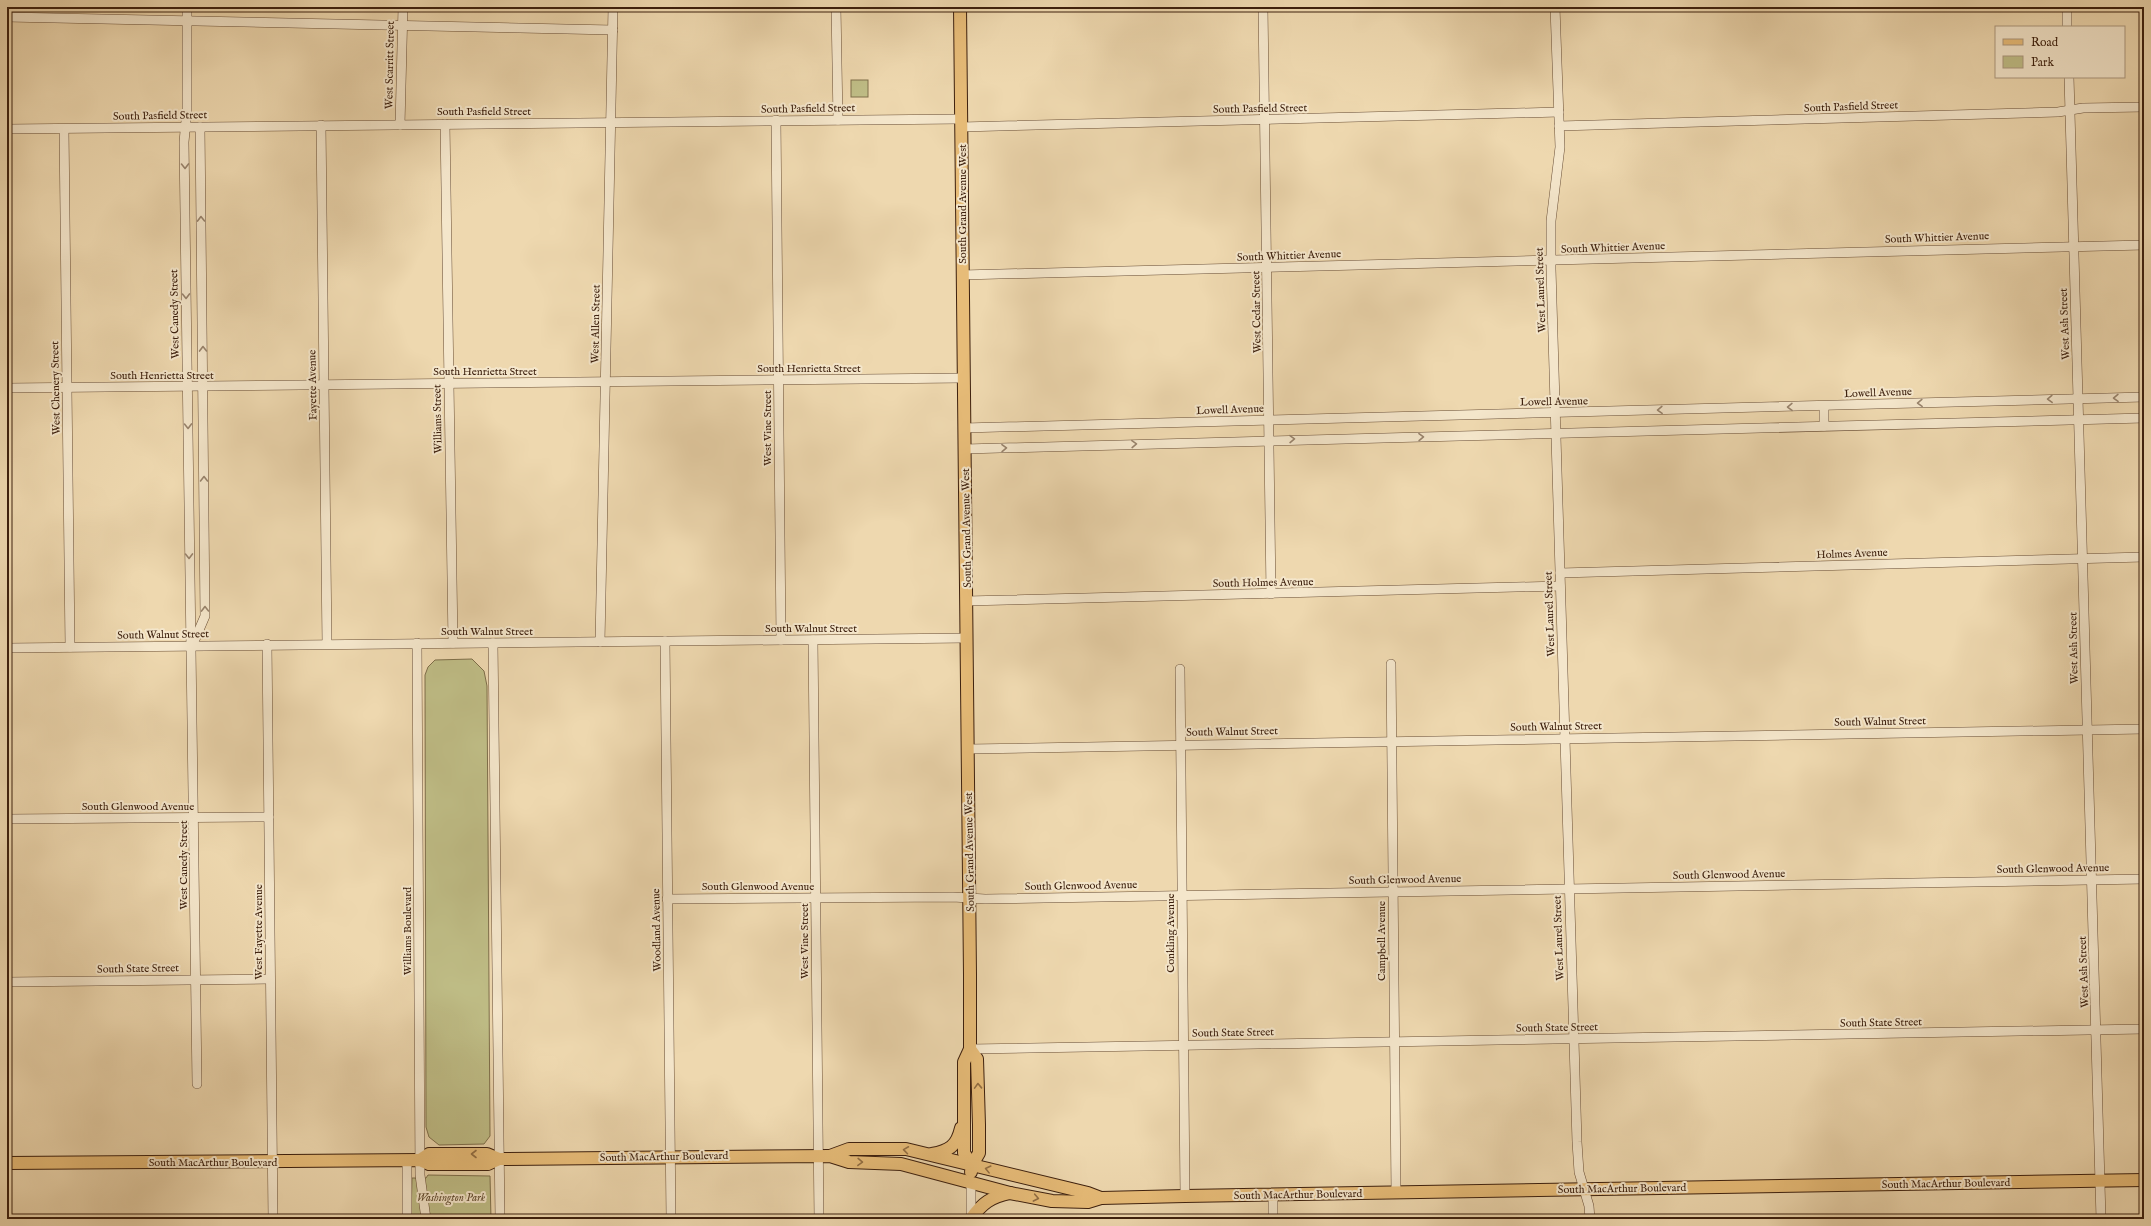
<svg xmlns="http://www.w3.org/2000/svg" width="2151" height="1226" viewBox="0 0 2151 1226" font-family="'IM FELL English',serif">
	<rect width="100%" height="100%" fill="#eed8af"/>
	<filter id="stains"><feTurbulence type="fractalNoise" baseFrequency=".005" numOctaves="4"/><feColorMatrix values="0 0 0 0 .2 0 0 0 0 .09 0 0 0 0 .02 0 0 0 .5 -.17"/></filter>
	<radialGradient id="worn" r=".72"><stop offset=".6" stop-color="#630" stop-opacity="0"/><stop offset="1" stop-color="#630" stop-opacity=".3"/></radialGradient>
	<g fill="#bfbd86" stroke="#7e6e4a">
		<rect x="851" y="80" width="17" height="17"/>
		<path d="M472,659l12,12 3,15 3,450 -6,8 -45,1 -10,-8 -3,-10 -1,-452 3,-8 7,-7z"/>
		<path d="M428,1175l62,1 1,43h-80l1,-41h14z"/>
	</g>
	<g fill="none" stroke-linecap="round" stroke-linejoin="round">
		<g stroke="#694e36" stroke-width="10">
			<g id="minor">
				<path d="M187,7v103l-3,32 13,942"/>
				<path d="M836,7l2,113"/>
				<path d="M1263,7l8,587"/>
				<path d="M1555,7l5,140 -9,74v48l26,873 2,30 10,34 1,13"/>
				<path d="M2067,7v20"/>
				<path d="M7,17l606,13"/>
				<path d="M2069,77l32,1142"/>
				<path d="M776,120l5,520"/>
				<path d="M445,124l8,519"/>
				<path d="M321,125l6,519"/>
				<path d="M400,125l3,-118"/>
				<path d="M1559,126l499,-14 25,-4 61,-1"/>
				<path d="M961,127l598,-15"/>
				<path d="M7,129l954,-10"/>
				<path d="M64,129l6,518"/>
				<path d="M962,275l1182,-30"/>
				<path d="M7,388l957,-10"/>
				<path d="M1824,406v20"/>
				<path d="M964,428l1180,-31"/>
				<path d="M965,449l1179,-31"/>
				<path d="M1560,573l584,-16"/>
				<path d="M966,601l594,-15"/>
				<path d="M813,640l6,579"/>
				<path d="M665,641l6,578"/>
				<path d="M600,642l13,-635"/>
				<path d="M417,643l3,532 6,44"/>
				<path d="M493,643l7,576"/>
				<path d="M193,644l12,-28 -5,-489"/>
				<path d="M267,644l6,575"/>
				<path d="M7,648l960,-10"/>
				<path d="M1391,664l5,529"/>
				<path d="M1180,669l5,527"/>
				<path d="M968,749l1176,-20"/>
				<path d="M7,819l262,-2"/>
				<path d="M667,899l286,-2 32,2 1159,-20"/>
				<path d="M7,982l263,-3"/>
				<path d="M970,1049l1174,-20"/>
				<path d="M1273,1195v24"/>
				<path d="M407,1219v-59"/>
				<path d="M971,1219v-37"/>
			</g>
		</g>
		<g stroke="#3d200e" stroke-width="14">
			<g id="major">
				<path d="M960,7l10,967v75l-6,13v91l8,12"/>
				<path d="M970,1049l7,10 2,66v28l-7,12 -1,7"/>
				<path d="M932,1154c17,-3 25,-8 29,-26"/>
				<path d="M830,1156l19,-7h57l182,44 13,5"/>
				<path d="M420,1160l9,-6h58l12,5 331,-3 19,6 52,2 109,29 42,8 36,1 13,-4 84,-2 959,-16"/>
				<path d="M7,1163l413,-3 9,4h59l11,-5"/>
				<path d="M971,1219c11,-16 20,-22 39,-26"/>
			</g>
		</g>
		<use href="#minor" stroke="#f4e6cb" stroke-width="9"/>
		<use href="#major" stroke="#e7bc78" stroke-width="12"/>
	</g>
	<defs><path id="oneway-chevron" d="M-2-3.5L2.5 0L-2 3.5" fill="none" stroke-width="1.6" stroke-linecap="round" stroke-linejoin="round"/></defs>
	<g stroke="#98836c">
		<use href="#oneway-chevron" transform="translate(185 166) rotate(89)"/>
		<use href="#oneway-chevron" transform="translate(201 219) rotate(-91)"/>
		<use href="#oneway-chevron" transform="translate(186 296) rotate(89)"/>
		<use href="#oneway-chevron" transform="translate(203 349) rotate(-91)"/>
		<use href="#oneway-chevron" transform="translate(2116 398) rotate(179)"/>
		<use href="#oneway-chevron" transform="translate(2050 399) rotate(178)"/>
		<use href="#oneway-chevron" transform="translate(1920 403) rotate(178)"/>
		<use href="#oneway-chevron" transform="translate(1790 407) rotate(179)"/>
		<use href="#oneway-chevron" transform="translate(1660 410) rotate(178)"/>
		<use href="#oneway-chevron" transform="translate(188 426) rotate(89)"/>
		<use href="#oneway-chevron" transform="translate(1421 437) rotate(-1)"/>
		<use href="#oneway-chevron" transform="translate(1292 439) rotate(-1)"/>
		<use href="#oneway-chevron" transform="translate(1134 444) rotate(-2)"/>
		<use href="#oneway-chevron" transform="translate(1004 448) rotate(-1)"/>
		<use href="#oneway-chevron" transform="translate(204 479) rotate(-90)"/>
		<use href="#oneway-chevron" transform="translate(189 556) rotate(89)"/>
		<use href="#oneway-chevron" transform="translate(205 609) rotate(-91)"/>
	</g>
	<g stroke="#926e43">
		<use href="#oneway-chevron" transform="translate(978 1086) rotate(-92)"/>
		<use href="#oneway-chevron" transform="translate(906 1150) rotate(-172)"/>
		<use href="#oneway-chevron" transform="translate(474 1154) rotate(180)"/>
		<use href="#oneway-chevron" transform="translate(860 1162) rotate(2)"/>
		<use href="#oneway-chevron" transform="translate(988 1169) rotate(-166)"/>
		<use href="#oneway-chevron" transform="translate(1036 1198) rotate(11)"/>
	</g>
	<g text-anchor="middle" stroke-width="4" stroke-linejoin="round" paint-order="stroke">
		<g font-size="11" fill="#3d200e" stroke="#f4e6cb">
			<text transform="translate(389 65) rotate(-89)" y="4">West Scarritt Street</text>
			<text transform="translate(1851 106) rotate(-2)" y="4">South Pasfield Street</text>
			<text transform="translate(808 108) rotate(-1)" y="4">South Pasfield Street</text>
			<text transform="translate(1260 108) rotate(-1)" y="4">South Pasfield Street</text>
			<text x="484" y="115">South Pasfield Street</text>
			<text transform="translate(160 115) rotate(-1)" y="4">South Pasfield Street</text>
			<text transform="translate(962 204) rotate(-90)" y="4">South Grand Avenue West</text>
			<text transform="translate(1937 237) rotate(-2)" y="4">South Whittier Avenue</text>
			<text transform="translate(1613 247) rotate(-2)" y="4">South Whittier Avenue</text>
			<text transform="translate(1289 255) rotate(-2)" y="4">South Whittier Avenue</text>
			<text transform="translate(1540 290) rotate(-92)" y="4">West Laurel Street</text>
			<text transform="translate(1256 312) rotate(-91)" y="4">West Cedar Street</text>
			<text transform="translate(174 314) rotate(-91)" y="4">West Canedy Street</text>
			<text transform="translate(595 324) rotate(-89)" y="4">West Allen Street</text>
			<text transform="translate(2064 324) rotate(-92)" y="4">West Ash Street</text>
			<text x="809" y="372">South Henrietta Street</text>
			<text x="485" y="375">South Henrietta Street</text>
			<text x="162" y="379">South Henrietta Street</text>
			<text transform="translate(312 385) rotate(-91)" y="4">Fayette Avenue</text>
			<text transform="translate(55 388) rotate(-91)" y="4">West Chenery Street</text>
			<text transform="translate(1878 392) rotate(-2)" y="4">Lowell Avenue</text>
			<text transform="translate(1554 401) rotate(-1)" y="4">Lowell Avenue</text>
			<text transform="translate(1230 409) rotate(-2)" y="4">Lowell Avenue</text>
			<text transform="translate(437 419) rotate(-91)" y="4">Williams Street</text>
			<text transform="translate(767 428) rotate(-90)" y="4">West Vine Street</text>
			<text transform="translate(966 528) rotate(-91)" y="4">South Grand Avenue West</text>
			<text transform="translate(1852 553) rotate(-2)" y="4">Holmes Avenue</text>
			<text transform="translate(1263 582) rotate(-1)" y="4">South Holmes Avenue</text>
			<text transform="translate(1549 614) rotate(-92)" y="4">West Laurel Street</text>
			<text x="811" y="632">South Walnut Street</text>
			<text x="487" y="635">South Walnut Street</text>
			<text transform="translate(163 634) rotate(-1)" y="4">South Walnut Street</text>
			<text transform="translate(2073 648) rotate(-91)" y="4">West Ash Street</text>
			<text transform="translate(1880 721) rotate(-1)" y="4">South Walnut Street</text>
			<text transform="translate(1556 726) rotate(-1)" y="4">South Walnut Street</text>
			<text transform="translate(1232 731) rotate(-1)" y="4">South Walnut Street</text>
			<text x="138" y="810">South Glenwood Avenue</text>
			<text transform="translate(969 852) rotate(-91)" y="4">South Grand Avenue West</text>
			<text transform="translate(183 865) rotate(-90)" y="4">West Canedy Street</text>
			<text transform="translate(2053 868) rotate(-1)" y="4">South Glenwood Avenue</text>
			<text transform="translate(1729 874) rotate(-1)" y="4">South Glenwood Avenue</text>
			<text transform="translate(1405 879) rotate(-1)" y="4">South Glenwood Avenue</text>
			<text transform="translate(1081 885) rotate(-1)" y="4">South Glenwood Avenue</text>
			<text x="758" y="890">South Glenwood Avenue</text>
			<text transform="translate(656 930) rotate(-91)" y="4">Woodland Avenue</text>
			<text transform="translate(407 931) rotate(-90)" y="4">Williams Boulevard</text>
			<text transform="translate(258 932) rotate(-90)" y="4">West Fayette Avenue</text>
			<text transform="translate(1170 933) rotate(-90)" y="4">Conkling Avenue</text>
			<text transform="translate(1558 938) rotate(-92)" y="4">West Laurel Street</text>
			<text transform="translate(804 941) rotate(-90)" y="4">West Vine Street</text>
			<text transform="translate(1381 941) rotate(-90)" y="4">Campbell Avenue</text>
			<text transform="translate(138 968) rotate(-1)" y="4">South State Street</text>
			<text transform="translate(2083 972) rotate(-92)" y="4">West Ash Street</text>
			<text transform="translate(1881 1022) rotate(-1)" y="4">South State Street</text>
			<text transform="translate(1557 1027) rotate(-1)" y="4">South State Street</text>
			<text transform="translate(1233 1032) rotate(-1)" y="4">South State Street</text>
			<text transform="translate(664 1156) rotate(-1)" y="4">South MacArthur Boulevard</text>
			<text x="213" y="1166">South MacArthur Boulevard</text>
			<text transform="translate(1946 1183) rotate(-1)" y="4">South MacArthur Boulevard</text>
			<text transform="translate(1622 1188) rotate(-1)" y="4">South MacArthur Boulevard</text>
			<text transform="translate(1298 1194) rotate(-1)" y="4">South MacArthur Boulevard</text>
		</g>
		<g font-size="11" font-style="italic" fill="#5e472c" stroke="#f4e6cb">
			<text x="451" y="1201">Washington Park</text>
		</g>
	</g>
	<rect width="2151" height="1226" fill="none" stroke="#eed8af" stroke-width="24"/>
	<rect x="8" y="8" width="2135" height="1210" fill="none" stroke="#3d200e" stroke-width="2"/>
	<rect x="12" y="12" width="2127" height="1202" fill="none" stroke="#3d200e"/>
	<rect x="1995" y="26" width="130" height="52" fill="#f4e6cb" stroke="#ab977f"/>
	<rect x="2003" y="39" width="20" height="6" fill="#e7bc78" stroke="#ab977f"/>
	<text x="2031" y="46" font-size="12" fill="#3d200e">Road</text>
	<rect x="2003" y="56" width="20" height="12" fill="#bfbd86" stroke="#ab977f"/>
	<text x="2031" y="66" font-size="12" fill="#3d200e">Park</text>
	<rect width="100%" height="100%" filter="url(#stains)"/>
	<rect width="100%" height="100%" fill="url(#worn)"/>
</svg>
